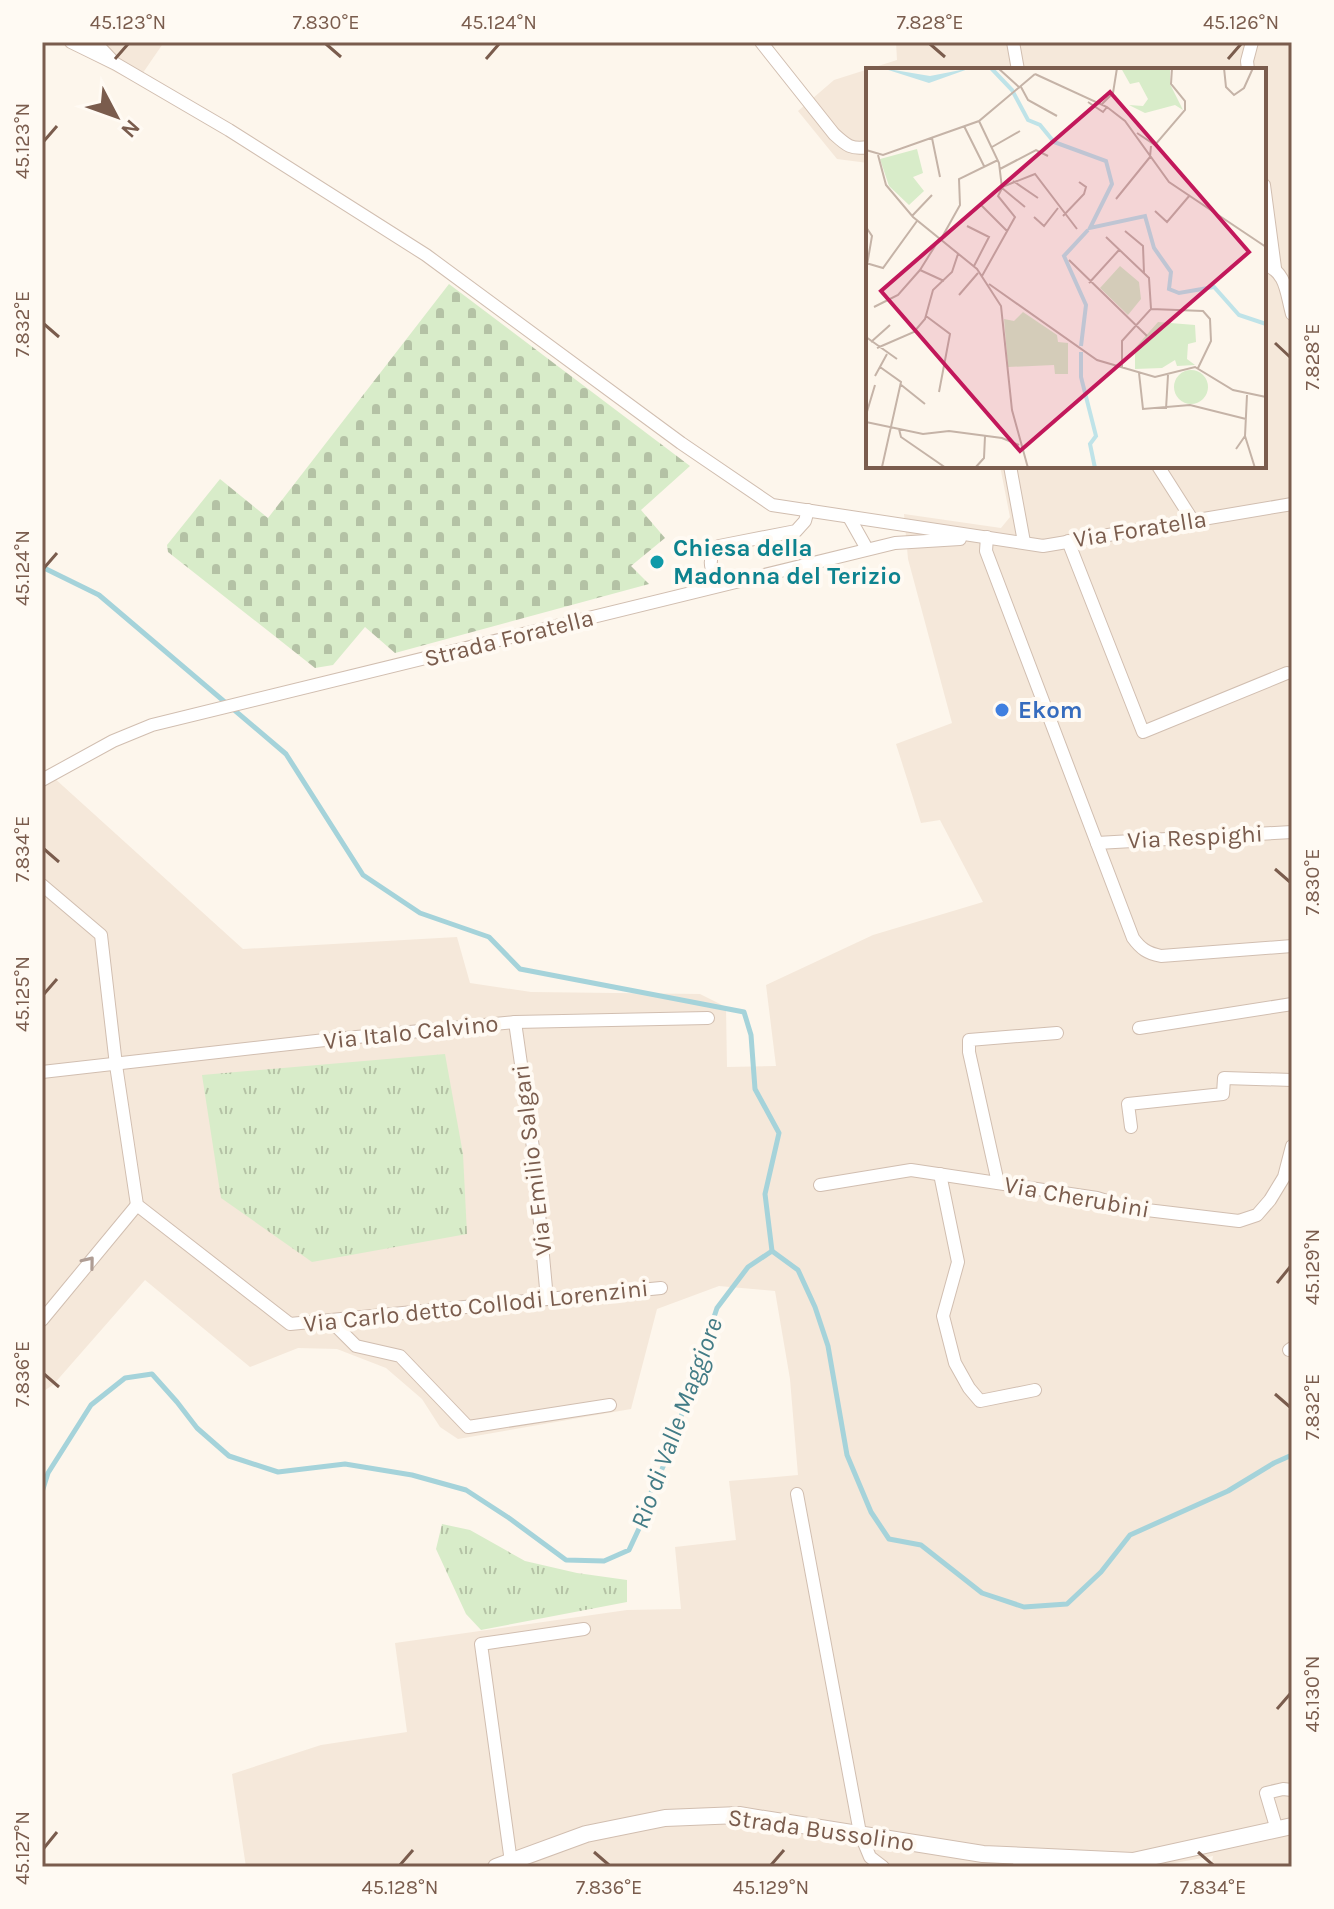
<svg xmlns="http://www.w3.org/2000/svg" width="1334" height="1909" viewBox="0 0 1334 1909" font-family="Karla,sans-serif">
	<defs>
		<pattern id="cemetery-stones" width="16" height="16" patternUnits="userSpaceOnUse" patternTransform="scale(2)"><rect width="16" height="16" fill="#d8ecc9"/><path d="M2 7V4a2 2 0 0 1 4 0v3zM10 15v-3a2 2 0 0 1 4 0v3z" fill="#b4c2a5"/></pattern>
		<pattern id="park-tufts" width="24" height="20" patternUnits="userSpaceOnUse" patternTransform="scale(2)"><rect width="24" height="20" fill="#d8ecc9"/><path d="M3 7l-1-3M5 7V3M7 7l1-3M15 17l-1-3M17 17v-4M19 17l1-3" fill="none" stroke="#b4c2a5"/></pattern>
	</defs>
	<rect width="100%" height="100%" fill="#fdf6ec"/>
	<g fill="#f5e8da">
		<path d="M58,42h106l-28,41z"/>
		<path d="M896,42h396v1825h-81l2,-11 -60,11h-907l-14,-93 89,-29 86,-13 -12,-89 232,-33 54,-1 -6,-62 61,-7 -7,-59 69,-6 -8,-96 -15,-88 -56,-5 -62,23 -26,100 -173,30 -18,-12 -18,-28 -36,-31 -49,-19 -39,-1 -48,19 -105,-87 -92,105 -11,7v-625l201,182 214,-12 13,46 61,9 169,2 26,13 1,60 49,-1 -10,-81 107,-50 110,-33 -43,-82 -19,3 -25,-79 56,-21 -44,-164 -4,-45 97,14 9,-11 -10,-51h264v-396h-396v93l-31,-4 -39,-48 36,-31 63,-20z"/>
	</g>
	<path fill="url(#cemetery-stones)" d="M449,284l241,182 -49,44 24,28 -34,28 18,18 -254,69 -30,-26 -32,38 -18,3 -147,-116 -1,-7 53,-66 48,39z"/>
	<g fill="url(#park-tufts)">
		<path d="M445,1054l18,100 4,80 -155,28 -91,-64 -19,-123z"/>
		<path d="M442,1524l28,6 55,31 52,12 50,7v22l-146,28 -15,-16 -30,-65z"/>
	</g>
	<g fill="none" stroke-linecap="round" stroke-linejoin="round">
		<g stroke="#a5d3da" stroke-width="5">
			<path d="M42,567l57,28 187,159 77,121 57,38 69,24 31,32 224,43 7,23 4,54 24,44 -14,61 7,57"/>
			<path d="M42,1492l6,-19 43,-68 34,-27 27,-4 25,28 20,26 32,28 49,16 67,-8 67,11 54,15 43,28 57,42 38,1 25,-11 14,-30 6,-23 19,-41 49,-148 31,-41 24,-16 26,19 17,37 13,39 19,109 24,57 18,27 32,6 61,48 42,14 43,-3 34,-32 29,-37 98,-44 46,-28 18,-8"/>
		</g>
		<g stroke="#d1beb0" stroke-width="14">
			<g id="minor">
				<path d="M71,42l45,22 113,66 197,125 255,188 91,62 271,41 249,-42"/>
				<path d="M95,42l16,17"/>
				<path d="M761,42l73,92c12,11 17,16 34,13"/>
				<path d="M1013,42l5,28"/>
				<path d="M1248,70l-1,-9 5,-19"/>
				<path d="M1264,185l11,83"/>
				<path d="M1264,264c23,8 22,29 28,50"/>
				<path d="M1010,466l14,76"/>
				<path d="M1158,466l35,55"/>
				<path d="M849,517l18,32"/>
				<path d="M987,537l-1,14 147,387c8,11 14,15 28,18l131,-10"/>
				<path d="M1068,541l75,191 144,-59"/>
				<path d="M717,586c-5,-15 -12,-28 2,-40l77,-15 9,-10 3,-11"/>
				<path d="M42,780l71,-39 39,-16 743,-182 65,-4"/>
				<path d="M1097,843l195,-11"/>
				<path d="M42,885l59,50 15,130 21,140 153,119 371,-36"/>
				<path d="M515,1022l18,126 14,151"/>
				<path d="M1139,1028l153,-24"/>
				<path d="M42,1072l283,-32 190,-18 193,-4"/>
				<path d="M1131,1127l-3,-23 95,-10 1,-16 68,2"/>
				<path d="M940,1174l18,88 -15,54 12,47 14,25 11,13 55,-11"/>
				<path d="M998,1183l-29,-131v-12l88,-7"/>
				<path d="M820,1185l91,-15 186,28 33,10 109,13 18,-6 13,-15 14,-23 8,-31"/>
				<path d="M42,1320l95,-115"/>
				<path d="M335,1320l3,8 18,18 44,10 68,71 142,-22"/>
				<path d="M1289,1350l3,-2"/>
				<path d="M797,1494l63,339 10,24 13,10"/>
				<path d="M1277,1830l-11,-37 17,-4 9,1"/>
				<path d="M511,1862l-30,-218 103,-15"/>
				<path d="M1018,1867l28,-7"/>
			</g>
		</g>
		<g stroke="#d1beb0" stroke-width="18">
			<path id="tertiary" d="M496,1867l90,-33 79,-16 74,-3 244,39 150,7 159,-35"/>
		</g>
		<use href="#minor" stroke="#fff" stroke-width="12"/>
		<use href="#tertiary" stroke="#fff" stroke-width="16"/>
	</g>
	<defs><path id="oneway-chevron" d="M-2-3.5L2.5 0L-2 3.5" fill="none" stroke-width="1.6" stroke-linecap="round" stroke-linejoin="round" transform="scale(2)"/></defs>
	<use stroke="#af9d94" href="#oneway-chevron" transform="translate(89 1262) rotate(-51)"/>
	<path fill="none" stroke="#7a5c4d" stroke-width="3" d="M326,44l15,13M930,44l15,13M115,59l13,-15M486,59l13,-15M1228,59l13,-15M44,141l13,-15M44,324l15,13M1275,343l15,14M44,568l13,-15M44,849l15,13M1275,869l15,13M44,994l13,-15M1277,1283l13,-16M44,1374l15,13M1275,1394l15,13M1277,1709l13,-15M44,1848l13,-16M594,1852l15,13M1198,1852l15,13M400,1865l13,-15M771,1865l13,-15"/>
	<circle fill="#0f9aa8" stroke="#fffaf3" stroke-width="3" cx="657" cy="562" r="8"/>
	<circle fill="#3f7fe0" stroke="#fffaf3" stroke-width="3" cx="1002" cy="710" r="8"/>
	<g text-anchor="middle" stroke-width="8" stroke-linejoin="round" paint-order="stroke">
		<g font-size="24" fill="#7a5c4d" stroke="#fffaf3">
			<text transform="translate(1140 529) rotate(-9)" y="8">Via Foratella</text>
			<text transform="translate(509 638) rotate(-14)" y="8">Strada Foratella</text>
			<text transform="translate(1195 837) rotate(-3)" y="8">Via Respighi</text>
			<text transform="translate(411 1032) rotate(-6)" y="8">Via Italo Calvino</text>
			<text transform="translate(532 1160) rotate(-97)" y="8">Via Emilio Salgari</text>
			<text transform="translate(1077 1197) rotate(10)" y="8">Via Cherubini</text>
			<text transform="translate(476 1306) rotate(-6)" y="8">Via Carlo detto Collodi Lorenzini</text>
			<text transform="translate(821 1830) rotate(8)" y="8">Strada Bussolino</text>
		</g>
		<g font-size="24" font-weight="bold" fill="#0d838f" stroke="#fffaf3" text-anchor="start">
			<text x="673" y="556">Chiesa della<tspan x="673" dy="28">Madonna del Terizio</tspan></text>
		</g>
		<g font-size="24" font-weight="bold" fill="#366cbe" stroke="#fffaf3" text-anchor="start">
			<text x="1018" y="718">Ekom</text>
		</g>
		<g font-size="26" font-style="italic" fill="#437c86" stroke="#fffaf3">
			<text transform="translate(676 1423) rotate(-70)" y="9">Rio di Valle Maggiore</text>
		</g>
	</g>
	<g transform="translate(866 68)">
		<rect width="400" height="400" fill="#fdf6ec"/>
		<path d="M255,0h49v16l13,26 -8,-5 -30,8 -16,-8 14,1 5,-7 -9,-17 -9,2z" fill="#d8ecc9"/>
		<path d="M157,244l34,23 1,7 10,1v31h-13l-1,-9 -46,2 -4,-48 10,2z" fill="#d8ecc9"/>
		<path d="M51,81l6,24 -10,4 11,14 -15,14 -20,-19 -9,-27zM254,198l19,16 2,17 -13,16 -28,-27zM292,254l37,3 1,17 -8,2 -1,15 8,6 -18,1 -2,-6 -13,8 -27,1v-21zM308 319a17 17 0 1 1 34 0a17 17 0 1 1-34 0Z" fill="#d8ecc9"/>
		<path d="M16,0l48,8 41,-8 -42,15z" fill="#bfe3e8"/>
		<path fill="none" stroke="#bfe3e8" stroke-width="4" d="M125,0l21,22 16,30 12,5 14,17 52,19 6,23 -22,44 55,-12 9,32 17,24 -2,17 10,4 35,-6 25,28 27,9M215,278l5,-41 -22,-49 24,-26M215,284v25l15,59 -6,8 5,24"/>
		<path fill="none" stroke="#c5b3a7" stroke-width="2" d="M132,0l22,20M358,0l2,19 8,8 10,-7 9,-20M169,6l72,33 18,14 44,61 97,65M155,19l7,13 29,16M222,34l15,10 4,-5M236,36l11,-11 4,-25M113,53l20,42 3,25 23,19M98,58l20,40M271,65l18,12 30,-35v-9l-14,-17 1,-16M66,70l8,39M126,79l28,-16M0,82l17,5 96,-34 56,-47M12,87l8,30 27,32 64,52 24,37 11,104 16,58M134,101l36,-19 12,6M147,113l25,17M136,119l33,-13 42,55M250,131l34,-42 1,-11M115,137l26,26M289,143l12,11 23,-27M46,148l20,-21M197,148l21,-22 2,-7 -7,-5M168,149l10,9 14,-18M101,158l22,11 -15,29M0,159l6,9 -6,35M259,163l18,15 1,27M240,169l43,41 2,31 -29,32v27M74,170l-20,32 24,11M75,171l19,-34 -1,-26 39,-19M203,192l78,76M0,195l17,5 34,-47M116,208l33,-59 -17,-21 4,-8M223,215l30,-33M123,216l108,76 58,17 40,-10 38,23 33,7M93,227l19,-22M8,239l24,-12 22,-25M285,241l52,2 7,8 1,22 -13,27M60,248l24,18 -11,58M0,269l31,22M5,274l19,-17M11,280l37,-16 11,-13 8,-29 19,-18 6,-18M14,299l21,15 -19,85M273,305l4,36 47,-4 56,14M9,308l12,-22M34,316l25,20M300,341l2,-34M0,347l9,-30M0,354l57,12 26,-3 53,7 17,7M33,361l2,8 45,31M379,368l10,32M370,381l9,-13 2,-41M109,400l9,-10 1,-22"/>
		<path fill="#c2185b" fill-opacity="0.15" stroke="#c2185b" stroke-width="4" d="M244,24l139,160 -229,199 -139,-160z"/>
		<rect width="400" height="400" fill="none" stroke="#7a5c4d" stroke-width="4"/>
	</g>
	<rect width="1334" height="1909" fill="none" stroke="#fffaf3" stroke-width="88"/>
	<g transform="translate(116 116) rotate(131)" stroke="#fffaf3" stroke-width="6" paint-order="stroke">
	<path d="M0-6L14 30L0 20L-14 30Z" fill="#7a5c4d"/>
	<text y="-12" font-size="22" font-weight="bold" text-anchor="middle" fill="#7a5c4d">N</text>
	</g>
	<rect x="44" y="44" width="1246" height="1821" fill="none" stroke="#7a5c4d" stroke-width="3"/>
	<g font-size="20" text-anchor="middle" fill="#7a5c4d">
		<text x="128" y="29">45.123°N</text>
		<text x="326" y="29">7.830°E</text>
		<text x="499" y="29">45.124°N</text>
		<text x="930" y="29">7.828°E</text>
		<text x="1241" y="29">45.126°N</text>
		<text transform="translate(22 141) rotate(-90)" y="7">45.123°N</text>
		<text transform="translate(22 324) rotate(-90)" y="7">7.832°E</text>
		<text transform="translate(1312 357) rotate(-90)" y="7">7.828°E</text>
		<text transform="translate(22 568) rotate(-90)" y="7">45.124°N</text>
		<text transform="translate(22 849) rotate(-90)" y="7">7.834°E</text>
		<text transform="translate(1312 882) rotate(-90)" y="7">7.830°E</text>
		<text transform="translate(22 994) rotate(-90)" y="7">45.125°N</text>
		<text transform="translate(1312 1267) rotate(-90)" y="7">45.129°N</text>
		<text transform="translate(22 1374) rotate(-90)" y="7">7.836°E</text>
		<text transform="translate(1312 1407) rotate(-90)" y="7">7.832°E</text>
		<text transform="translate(1312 1694) rotate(-90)" y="7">45.130°N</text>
		<text transform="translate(22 1848) rotate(-90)" y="7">45.127°N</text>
		<text x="400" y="1894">45.128°N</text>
		<text x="609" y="1894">7.836°E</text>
		<text x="771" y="1894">45.129°N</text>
		<text x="1213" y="1894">7.834°E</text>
	</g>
</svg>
